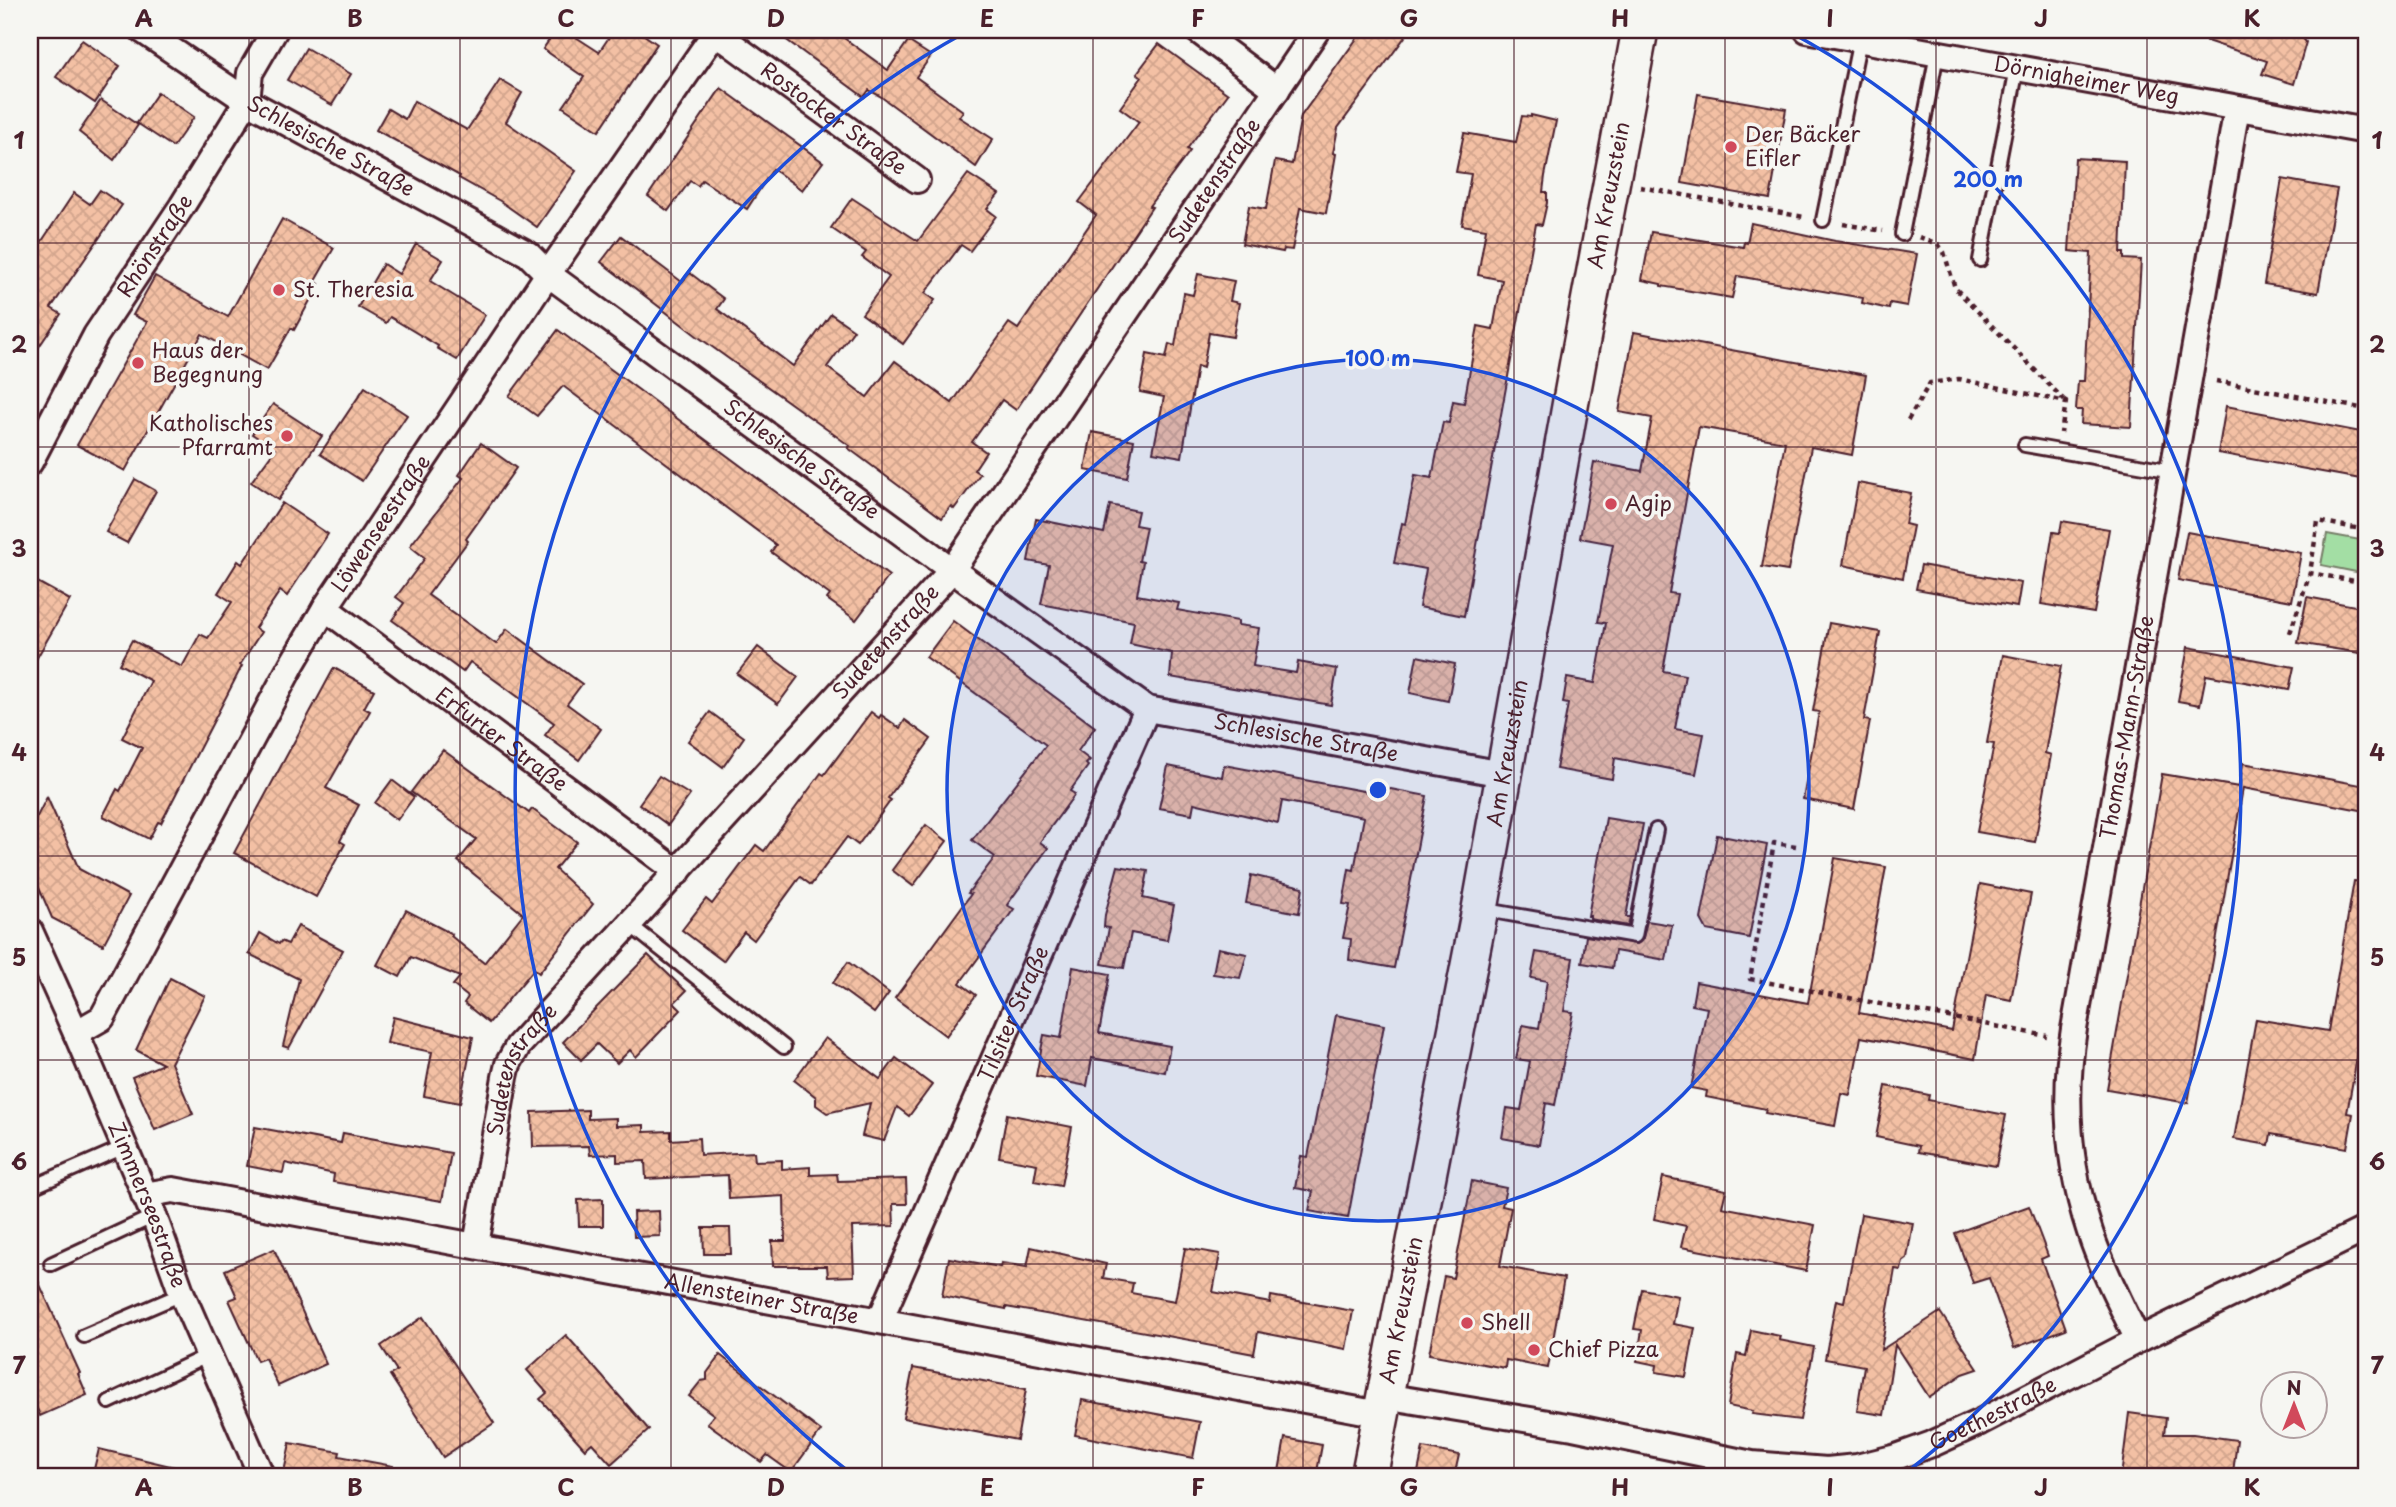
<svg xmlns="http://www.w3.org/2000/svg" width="2396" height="1507" viewBox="0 0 2396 1507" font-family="'Playpen Sans',sans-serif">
	<defs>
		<pattern id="building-cross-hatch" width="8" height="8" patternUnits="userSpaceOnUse" patternTransform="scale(1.75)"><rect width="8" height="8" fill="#f3c0a4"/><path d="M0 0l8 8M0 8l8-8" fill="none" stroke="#d2a58d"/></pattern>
	</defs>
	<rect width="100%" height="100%" fill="#f6f6f2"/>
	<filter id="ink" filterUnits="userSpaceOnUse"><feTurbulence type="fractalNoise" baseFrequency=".0143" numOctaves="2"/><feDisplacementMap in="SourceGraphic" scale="14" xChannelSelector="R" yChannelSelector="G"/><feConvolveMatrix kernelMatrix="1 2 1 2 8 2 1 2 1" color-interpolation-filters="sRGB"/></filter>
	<g filter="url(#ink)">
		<path fill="#a3dea4" stroke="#767e68" stroke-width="2" d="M2327,534l39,7v33l-45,-9z"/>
		<g fill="url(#building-cross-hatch)" stroke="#4a1f2b" stroke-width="2">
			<path d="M556,30h9l34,22 15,-22h23l20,14 -58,87 -36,-24 21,-30 -41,-28z"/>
			<path d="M773,30h60l55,40 20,-29 23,15 -15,21 47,34 -4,6 34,22 -17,28 -96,-71 -11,-6 -5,7z"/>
			<path d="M1363,30h47l-72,98 -5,25 3,1 -10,59 -26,-5 -8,42 -8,-1 -1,3 -41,-8 7,-38 17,3 9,-48 17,3 9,-48z"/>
			<path d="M2187,30h109l10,12 -12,42 -32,-10 5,-13 -81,-27z"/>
			<path d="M82,40l38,26 -25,37 -39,-26z"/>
			<path d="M1159,44l69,50 -41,55 3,2 -41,55 3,1 -136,203 -14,-10 -30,42 14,10 -12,18 6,4 -26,35 -3,-3 -9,12 -94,-70 2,-2 -153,-110 -96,-74 20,-26 61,46 8,-9 34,26 -7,10 76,57 38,-52 23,16 -27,37 40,30 28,-36 57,42 57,-80 9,6 78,-114 -17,-13 60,-80 -19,-14 22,-31 -5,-4z"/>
			<path d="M306,48l45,26 -19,31 -45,-25z"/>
			<path d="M500,80l22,13 -16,29 70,49 -39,56 -37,-26 -41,-23 1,-2 -84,-46 12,-21 17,10 9,-18 53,29z"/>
			<path d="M721,88l102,74 -21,28 -29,-21 -26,40 -45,-29 -4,6 -8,-5 -22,30 -20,-15z"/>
			<path d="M158,92l36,25 -21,30 -36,-24z"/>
			<path d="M1698,94l88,15 -16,90 -88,-16z"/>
			<path d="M101,100l37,25 -24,35 -35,-28z"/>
			<path d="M1531,115l25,6 -11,55 -2,16h4v11l-5,22 -6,-1 -72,392 -45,-9 7,-38 -32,-6 8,-40 3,1 10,-49 17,3 11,-56 6,1 4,-22 11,2 14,-77 15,3 9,-49 -24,-5 8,-46 -24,-4 9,-51 -15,-2 8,-39 52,9 6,-26 9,1z"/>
			<path d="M2075,158l50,3 -4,92h3v6l17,1 -10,167 -50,-3 1,-14h-6l2,-29h6l7,-128 -22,-2z"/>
			<path d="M968,174l31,20 -12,15 9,7 -26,35 -9,-6 -36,48 10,7 -32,44 -41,-30 27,-37 -27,-20 4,-5 -35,-24 21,-30 66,43z"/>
			<path d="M2282,179l55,10 -19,104 -54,-9z"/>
			<path d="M100,190l22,15 -71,103 10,6 -31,46v-101l44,-66 16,11z"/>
			<path d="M282,219l52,29 -19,33 4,3 -25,46 -3,-2 -24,42 -65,-36 -77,137 -48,-26 70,-123 -14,-7 22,-39 73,41z"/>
			<path d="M1751,223l84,18 82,13 -10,52 -17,-3 -1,6 -27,-6 1,-5 -126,-22 -5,22 -71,-12v-2l-19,-4 9,-48 92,15 1,-5 3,1z"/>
			<path d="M416,244l27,16 -13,21 55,34 -28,45 -20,-12 1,-2 -48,-29 -4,6 -28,-16 25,-43 16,10z"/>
			<path d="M1198,274l36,7 -4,20 9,2 -6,34 -24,-4 -6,35 -6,-2 -15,91 -29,-5 11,-55 -24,-5 7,-38 19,4 3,-14 6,2 9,-53 9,2z"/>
			<path d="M558,330l331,246 -33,44 -29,-21 3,-4 -59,-43 5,-7 -213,-159 -26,30 -28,-20z"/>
			<path d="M1634,332l232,43 -14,80 -41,-8 -23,124 -26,-4 23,-125 -86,-15 -30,166 8,1 -14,77 22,4 -10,54 29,5 -8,40 -81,-16 -3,21 -56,-10 12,-65 -5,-1 4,-25 28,5 11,-60 -8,-1 15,-78 -33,-6 14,-76 48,9 10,-53 -33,-6z"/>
			<path d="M365,387l42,28 -45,66 -42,-27z"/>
			<path d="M273,404l49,32 -44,64 -27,-18 24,-33 -23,-15z"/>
			<path d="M2226,406l140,27v47l-148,-27z"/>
			<path d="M1092,432l42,8 -7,38 -42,-8z"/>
			<path d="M481,443l35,25 -50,71 2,2 -40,54 68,49 11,-15 75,55 -15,20 34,25 -22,31 -34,-25 9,-12 -84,-61 -7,10 -71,-52 12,-17 -8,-6 29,-39 -15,-12 53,-68 -4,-3z"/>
			<path d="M135,479l21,12 -29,52 -21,-11z"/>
			<path d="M1858,483l53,10 -6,31 8,2 -10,52 -60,-13z"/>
			<path d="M282,503l46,31 -41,62 -7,-5 -25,37 6,4 -21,33 2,1 -81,157 -3,-1 -9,17 -46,-23 14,-27 3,2 22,-43 -20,-10 29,-57 -32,-17 13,-24 50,27 18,-33 8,4 24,-36 -14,-9 20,-32 4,3z"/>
			<path d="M1110,505l28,6 -3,14 11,2 -7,34 4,1 -6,33 42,8 -2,7 61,11v4l21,3 -6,38 43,7 2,-11 39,7 -6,36 -161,-28 2,-24 -42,-9 4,-22 -93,-18 8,-39 -21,-4 8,-42 68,14z"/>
			<path d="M2062,521l47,8 -15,84 -53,-9 12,-72 7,1z"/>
			<path d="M2187,532l114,21 -9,48 -114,-21z"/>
			<path d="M1921,565l100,18 -4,24 -101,-18z"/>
			<path d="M30,578l40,22 -40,70z"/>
			<path d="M2307,597l59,11v46l-68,-11z"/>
			<path d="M953,621l142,106 -17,24 12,9 -4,4 2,2 -18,25 5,3 -35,48 8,6 -41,57 7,4 -54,74 16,12 -30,41 -51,-38 76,-104 -3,-1 27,-36 -23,-17 74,-95 -120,-88z"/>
			<path d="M1829,623l51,9 -16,88 6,1 -16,88 -51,-10 16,-87 -6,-1z"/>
			<path d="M758,647l40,30 -20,27 -41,-30z"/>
			<path d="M2188,647l106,20 -5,23 -83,-15 -6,30 -22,-4z"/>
			<path d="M2003,655l58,11 -16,87 6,2 -16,87 -58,-10 17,-88 -7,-1z"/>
			<path d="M1417,656l38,8 -7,37 -38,-8z"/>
			<path d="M334,668l40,22 -10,18 6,3 -44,77 33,17 -19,36 5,3 -29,53 -82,-44z"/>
			<path d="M710,712l34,25 -21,30 -35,-26z"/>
			<path d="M871,712l8,6 2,-3 19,13 5,-8 26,19 -43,59 3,2 -33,45 -11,-8 -36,48 -11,-8 -46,63 -10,-8 -21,29 -41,-31 24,-31 6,5 44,-59 8,6 57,-78 3,2z"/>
			<path d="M443,750l86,63 3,-4 45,33 -22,27 38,35 -54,69 -5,-4 -45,54 -25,-20 4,-6 -15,-12 7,-8 -49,-20 -11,20 -23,-12 29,-55 46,24 -1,2 33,27 39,-49 -65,-53 18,-22 -65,-47z"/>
			<path d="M2243,763l123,23v25l-123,-23 -55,315 -81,-14 55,-315 77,13z"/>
			<path d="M1224,765l150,28 1,-7 52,10 -33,172 -45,-8 2,-21 -8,-1 7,-33 -7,-1 6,-35 5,1 10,-53 -82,-16 -4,22 -84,-20 -2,11 -33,-6 9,-42 54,11z"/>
			<path d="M659,776l31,19 -22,30 -29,-21z"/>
			<path d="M392,780l22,17 -17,23 -22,-17z"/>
			<path d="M47,797l32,72 50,27 -26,49 -51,-27 -22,-51v-37z"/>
			<path d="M1606,818l37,6 -17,93h4l-2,9 -38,-7v-3h-2z"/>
			<path d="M926,825l21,16 -34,45 -21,-16z"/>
			<path d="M1717,835l50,10 -18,93 -42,-8 -6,-11z"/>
			<path d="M1835,858l51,9 -27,146 93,18 28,-147 51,10 -20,106 -25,-5 -11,64 -114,-22 -11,58 -9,-2 -6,33 -70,-13 1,-4 -60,-12 1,-6 -16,-3 16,-80 -15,-3 4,-23 112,21z"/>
			<path d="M1118,866l30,5 -5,27 31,7 -7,35 -36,-7 -7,35 -22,-4 7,-36 -5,-1 1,-12z"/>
			<path d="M1251,875l52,12 -4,26 -53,-10z"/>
			<path d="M2354,881l12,1v126l-19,105 6,1 -6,34 -76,-14 -2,11 -35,-6 22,-120 72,12z"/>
			<path d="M1647,921l25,4 -6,35 -51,-9 -3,17 -30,-5 4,-27 51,8 6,-6z"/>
			<path d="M298,926l45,24 -54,98 -6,-2 16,-67 -50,-25 11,-21 19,11 2,-3 7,3z"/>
			<path d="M1218,948l29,6 -7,24 -27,-4z"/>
			<path d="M1536,952l37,6 -9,53 9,1 -18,93 -9,-2 -7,42 -37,-7 5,-30 14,2 9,-49 -14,-2 7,-34 16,3 8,-47 -16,-3z"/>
			<path d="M648,955l38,36 -12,12 7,7 -45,47 -6,-7 -13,13 -20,-19 -16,16 -18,-18z"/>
			<path d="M848,962l41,31 -15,20 -41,-30z"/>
			<path d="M1073,967l37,7 -11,59 71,13 -5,26 -73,-14 -5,28 -51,-10 8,-41 17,3z"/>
			<path d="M170,978l35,18 -34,67 22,51 -38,16 -23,-53 31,-13 -27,-14z"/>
			<path d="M1336,1015l48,10 -36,193 -39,-7 4,-20 -18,-3 6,-32 7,1z"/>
			<path d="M393,1017l80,20 -13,66 -36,-7 8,-44 -45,-9z"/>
			<path d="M825,1038l55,41 16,-21 36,27 -23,31 -12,-9 -13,34 -22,-5 8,-33 -43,10 -11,-8v-8l-22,-17z"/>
			<path d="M1886,1086l43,9 -1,5 78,15 -10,51 -78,-14 1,-6 -43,-9z"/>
			<path d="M588,1110v9l28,-1v8l28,-1v7l27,-1v9l28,-2 1,17 54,-3 1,9 27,-1v9l28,-2v8l27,-1 1,7 68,-2 1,25h-14l1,22 -42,1 2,49 -26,1 -1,-11h-54l-1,-25h13l-1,-45 -55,3 -1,-24 -82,4 -1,-18 -28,1v-8l-27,1 -1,-9 -56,1 -1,-35z"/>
			<path d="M1007,1114l65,13 -11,59 -27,-5 3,-17 -38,-7z"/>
			<path d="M255,1127l86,16 2,-10 108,20 -9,48 -109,-19 1,-8 -49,-11 -2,10 -36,-7z"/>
			<path d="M1663,1177l63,13 -4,17 93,18 -9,46 -125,-24 5,-21 -32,-7z"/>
			<path d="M1472,1181l34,7 -4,18 9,2 -11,58 64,12 -16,90 -42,-8 -1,8 -76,-14 15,-78 9,2z"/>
			<path d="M603,1199v27h-24l-1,-26z"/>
			<path d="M2029,1206l19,50 -7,3 25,70 -52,19 -25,-70 -16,5 -18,-50z"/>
			<path d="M659,1211l1,25 -26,1 -1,-25z"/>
			<path d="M1861,1214l52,9 -6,35 -4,3 -2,9 -6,-1 -14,81 59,-38 38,57 -15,5 -34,23 -34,-52 -11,70 -27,-4 7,-45 -39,-7 11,-59 8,2z"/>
			<path d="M703,1228h27l1,26h-27z"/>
			<path d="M1031,1247l75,17 -3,14 30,5 -2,10 44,8 10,-53 35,6 -7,38 57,11 1,-7 82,15 -7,38 -88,-17 -4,22 -53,-10v-2l-195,-35v2l-64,-13 7,-38 51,9 1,-4 26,4z"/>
			<path d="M274,1249l52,115 -48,22 -13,-28 -8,3 -28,-61 8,-3 -12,-27z"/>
			<path d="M30,1263l50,110 -2,1 9,21 -47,21 -10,-24z"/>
			<path d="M1642,1289l36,7 -5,28 22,4 -9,49 -30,-5 1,-7 -20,-4 5,-31 -8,-1z"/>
			<path d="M423,1317l71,106 -51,34 -53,-82 7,-4 -16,-25z"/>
			<path d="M1751,1330l29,6 -1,4 35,7 -14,73 -48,-6 1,-3 -25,-5 9,-52 9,2z"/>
			<path d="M566,1335l83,95 -38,34 -19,-21 -7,6 -45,-50 7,-6 -20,-23z"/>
			<path d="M720,1355l101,76 -30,41 -24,-17 -6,7 -54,-39 7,-8 -25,-19 12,-15 6,-1v-7z"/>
			<path d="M913,1368l113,21 -9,51 -114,-22z"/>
			<path d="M1082,1400l118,22 -7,36 -118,-23z"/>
			<path d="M2129,1413l37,5 -2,16h29l44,6 -4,33 -8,-1 -1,5h-103z"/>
			<path d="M1285,1438l37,7 -6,32h-38z"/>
			<path d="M290,1443l50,9 -1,4 54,10 -1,11h-109z"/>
			<path d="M1423,1448l36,7 -5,22h-37z"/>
			<path d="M99,1449l80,19 -1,9h-86z"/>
		</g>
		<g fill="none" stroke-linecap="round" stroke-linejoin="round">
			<g stroke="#4a1f2b" stroke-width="18">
				<g id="lane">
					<path d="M1823,220l37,-181"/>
					<path d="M1902,234l35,-180"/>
					<path d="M1980,260l37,-192"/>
					<path d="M2025,445l148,26"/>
					<path d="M1481,909l154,27 21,-106"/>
					<path d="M629,924l155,123"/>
					<path d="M30,1188l94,-41"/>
					<path d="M51,1264l103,-48"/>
					<path d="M84,1336l98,-42"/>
					<path d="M109,1402l100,-47"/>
				</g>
			</g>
			<g stroke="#4a1f2b" stroke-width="30">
				<g id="street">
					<path id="s1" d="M142,30l105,71 281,153 20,20 404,296 195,139 356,65"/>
					<path d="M1197,30l80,60"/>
					<path id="s2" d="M1807,30l559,101"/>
					<path id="s3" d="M715,32l202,148"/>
					<path id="s4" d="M30,462l66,-127 86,-129 65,-105 3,-28 25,-43"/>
					<path id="s5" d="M325,608l353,264"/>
					<path id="s6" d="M30,931l46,102 78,183 28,78 80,183"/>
					<path id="s7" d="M76,1033l26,-15 190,-354 33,-56 223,-334 169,-244"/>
					<path id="s8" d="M144,1195l29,-5 1207,224"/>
					<path id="s9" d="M476,1245l29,-168 3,-13 10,-18 434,-476 365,-540"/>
					<path id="s10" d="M880,1320l267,-611"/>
					<path id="s11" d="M2138,1340c-17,-36 -36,-71 -48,-108 -22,-66 -27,-135 -16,-203l163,-921"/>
					<path id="s12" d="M1384,1396l189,31 179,37 75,6 30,-3 36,-9 39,-14 48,-22 158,-82 228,-111"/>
				</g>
			</g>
			<g stroke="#4a1f2b" stroke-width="40">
				<g id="secondary">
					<path id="s13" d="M1369,1477l111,-568 99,-553 61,-326"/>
				</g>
			</g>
			<g stroke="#4a1f2b" stroke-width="4.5" stroke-dasharray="5 5" stroke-linecap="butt">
				<path d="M1640,187l164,30"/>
				<path d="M1843,224l40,7"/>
				<path d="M1919,237l19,7 6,8 11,36 111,114"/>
				<path d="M2216,381l150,28"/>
				<path d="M1908,420l22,-37 29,-4 107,23 -5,31"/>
				<path d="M2366,530l-48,-9 -8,52 56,10"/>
				<path d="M2290,633l20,-60"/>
				<path d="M1796,846l-22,-3 -24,136 297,57"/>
			</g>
			<use href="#lane" stroke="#f6f6f2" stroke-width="12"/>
			<use href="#street" stroke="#f6f6f2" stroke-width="24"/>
			<use href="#secondary" stroke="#f6f6f2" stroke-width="35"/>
		</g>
	</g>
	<path fill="none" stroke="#4a1f2b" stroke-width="2" stroke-opacity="0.55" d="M249,30v1447M460,30v1447M671,30v1447M882,30v1447M1093,30v1447M1303,30v1447M1514,30v1447M1725,30v1447M1936,30v1447M2147,30v1447M30,243h2336M30,447h2336M30,651h2336M30,856h2336M30,1060h2336M30,1264h2336"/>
	<circle cx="1378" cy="790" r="431" fill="#1d4ed8" fill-opacity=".12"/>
	<g fill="none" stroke="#1d4ed8" stroke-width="3.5">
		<circle cx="1378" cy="790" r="431"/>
		<path d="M853 1475A863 863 0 0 1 966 32M1790 32A863 863 0 0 1 1903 1475"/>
	</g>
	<g fill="#d1495b" stroke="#f6f6f2" stroke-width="2.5">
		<circle cx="1731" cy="147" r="7"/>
		<circle cx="279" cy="290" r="7"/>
		<circle cx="138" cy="363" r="7"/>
		<circle cx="287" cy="436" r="7"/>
		<circle cx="1611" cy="504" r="7"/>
		<circle cx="1467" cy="1323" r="7"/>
		<circle cx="1534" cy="1350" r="7"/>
	</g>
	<g text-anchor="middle" stroke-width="7" stroke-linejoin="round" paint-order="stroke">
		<g font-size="21" fill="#4a1f2b" stroke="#f6f6f2">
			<text dy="7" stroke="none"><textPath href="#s2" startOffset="284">Dörnigheimer Weg</textPath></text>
			<text dy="7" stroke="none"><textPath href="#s3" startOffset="147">Rostocker Straße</textPath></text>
			<text dy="7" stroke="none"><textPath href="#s1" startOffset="222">Schlesische Straße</textPath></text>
			<text dy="7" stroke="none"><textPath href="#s9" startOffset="1318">Sudetenstraße</textPath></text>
			<text dy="7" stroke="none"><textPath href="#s13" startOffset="1304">Am Kreuzstein</textPath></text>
			<text dy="7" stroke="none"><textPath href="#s4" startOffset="250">Rhönstraße</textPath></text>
			<text dy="7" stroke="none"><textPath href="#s1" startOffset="789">Schlesische Straße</textPath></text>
			<text dy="7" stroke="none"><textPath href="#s7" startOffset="598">Löwenseestraße</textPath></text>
			<text dy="7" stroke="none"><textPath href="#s9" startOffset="751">Sudetenstraße</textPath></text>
			<text dy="7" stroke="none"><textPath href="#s11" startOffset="630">Thomas-Mann-Straße</textPath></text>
			<text dy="7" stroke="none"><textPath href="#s1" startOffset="1377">Schlesische Straße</textPath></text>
			<text dy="7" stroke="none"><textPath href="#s5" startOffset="220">Erfurter Straße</textPath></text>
			<text dy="7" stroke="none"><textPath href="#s13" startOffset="737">Am Kreuzstein</textPath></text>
			<text dy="7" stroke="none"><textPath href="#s10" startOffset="334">Tilsiter Straße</textPath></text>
			<text dy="7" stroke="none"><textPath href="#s9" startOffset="184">Sudetenstraße</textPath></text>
			<text dy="7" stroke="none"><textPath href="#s6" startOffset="298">Zimmerseestraße</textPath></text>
			<text dy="7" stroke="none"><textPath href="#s8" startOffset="628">Allensteiner Straße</textPath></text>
			<text dy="7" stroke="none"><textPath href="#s13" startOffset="170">Am Kreuzstein</textPath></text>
			<text dy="7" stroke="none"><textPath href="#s12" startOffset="626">Goethestraße</textPath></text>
		</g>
		<g font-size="21" fill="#4a1f2b" stroke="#f6f6f2" text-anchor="start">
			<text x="1745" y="142">Der Bäcker<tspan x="1745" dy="24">Eifler</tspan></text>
			<text x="293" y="297">St. Theresia</text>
			<text x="152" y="358">Haus der<tspan x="152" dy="24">Begegnung</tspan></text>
			<text x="273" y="431" text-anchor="end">Katholisches<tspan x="273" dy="24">Pfarramt</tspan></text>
			<text x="1625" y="511">Agip</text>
			<text x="1481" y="1330">Shell</text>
			<text x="1548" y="1357">Chief Pizza</text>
		</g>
	</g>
	<circle cx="1378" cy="790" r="10" fill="#1d4ed8" stroke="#f6f6f2" stroke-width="3.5"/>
	<g font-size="21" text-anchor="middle" font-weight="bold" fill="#1d4ed8" stroke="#f6f6f2" stroke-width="7" stroke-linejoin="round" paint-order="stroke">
		<text x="1988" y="187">200 m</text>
		<text x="1378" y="366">100 m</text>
	</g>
	<rect width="2396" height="1507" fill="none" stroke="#f6f6f2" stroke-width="77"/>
	<g transform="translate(2294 1405)"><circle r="33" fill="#f6f6f2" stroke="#b1a0a2" stroke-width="2"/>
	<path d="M0-5L12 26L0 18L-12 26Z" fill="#d1495b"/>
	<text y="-10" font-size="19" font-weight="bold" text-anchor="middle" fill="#4a1f2b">N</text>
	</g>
	<rect x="38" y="38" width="2320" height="1430" fill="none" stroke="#4a1f2b" stroke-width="2.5"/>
	<g font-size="23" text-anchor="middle" font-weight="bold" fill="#4a1f2b">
		<text x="144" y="27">A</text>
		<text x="355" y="27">B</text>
		<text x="566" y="27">C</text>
		<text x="776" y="27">D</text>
		<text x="987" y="27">E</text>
		<text x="1198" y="27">F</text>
		<text x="1409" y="27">G</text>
		<text x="1620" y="27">H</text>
		<text x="1830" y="27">I</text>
		<text x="2041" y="27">J</text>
		<text x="2252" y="27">K</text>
		<text x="19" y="149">1</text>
		<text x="2377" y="149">1</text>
		<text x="19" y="353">2</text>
		<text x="2377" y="353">2</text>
		<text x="19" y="557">3</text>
		<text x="2377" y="557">3</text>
		<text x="19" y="761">4</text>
		<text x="2377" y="761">4</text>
		<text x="19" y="966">5</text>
		<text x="2377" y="966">5</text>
		<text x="19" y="1170">6</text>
		<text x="2377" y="1170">6</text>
		<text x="19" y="1374">7</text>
		<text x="2377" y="1374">7</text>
		<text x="144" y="1496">A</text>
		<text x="355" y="1496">B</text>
		<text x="566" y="1496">C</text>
		<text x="776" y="1496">D</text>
		<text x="987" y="1496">E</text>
		<text x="1198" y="1496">F</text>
		<text x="1409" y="1496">G</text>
		<text x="1620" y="1496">H</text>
		<text x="1830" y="1496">I</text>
		<text x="2041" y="1496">J</text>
		<text x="2252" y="1496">K</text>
	</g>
</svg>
